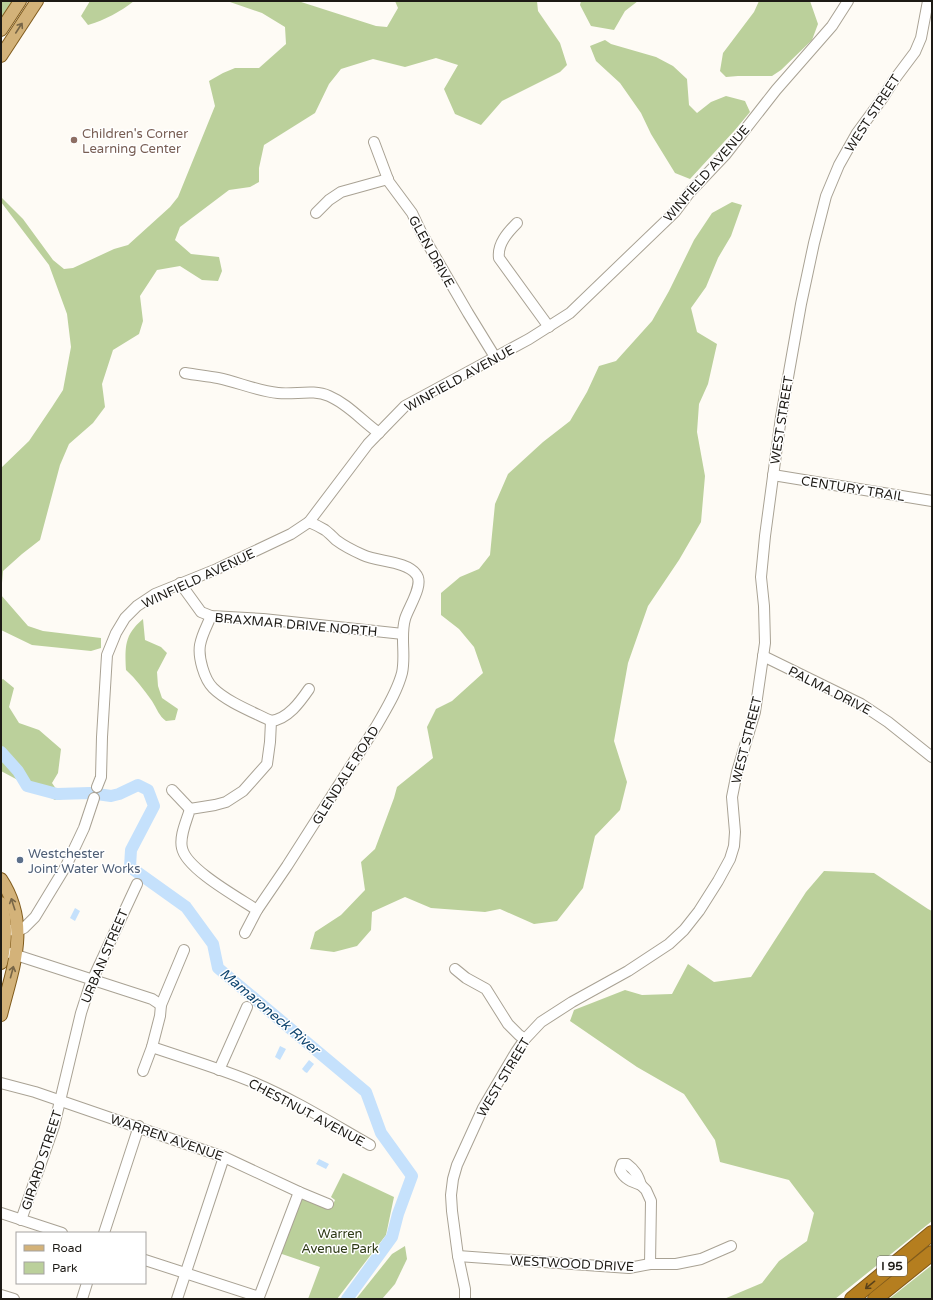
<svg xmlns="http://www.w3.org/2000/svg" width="933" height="1300" viewBox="0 0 933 1300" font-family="'Varela Round',sans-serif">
	<rect width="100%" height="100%" fill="#fefbf5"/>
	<g fill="#bbd09b">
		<path d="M1,1h13l-13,20z"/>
		<path d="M90,1h44c-14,11 -29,19 -46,24l-7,-9z"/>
		<path d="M227,1h71l78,25 11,1 11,-19 -3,-7h142l1,10 22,32 7,22 -7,7 -58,29 -21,24 -26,-11 -11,-25 14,-24 -22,-7 -31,9 -32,-8 -32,10 -12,15 -14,29 -51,32 -5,23v14l-9,5 -21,3 -49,37 -5,13 16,14 28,3 3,14 -4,10 -16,-1 -22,-14 -23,4 -17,26 3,25 -4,13 -26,16 -11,34 3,23 -12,16 -24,21 -9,21 -20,75 -18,14 -19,17 -2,24 27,31 15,5 58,7v10l-10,3 -59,-6 -31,-15v-162l28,-27 23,-34 11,-17 8,-43 -4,-33 -18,-49 -48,-63v-5l22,22 30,41 11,9 9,-1 41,-19 14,-4 42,-38 8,-10 37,-91 -6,-25 14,-8 12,-5h24l27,-24 -1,-17 -23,-14z"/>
		<path d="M581,1h57l-13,10 -11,19 -23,-4 -11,-21z"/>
		<path d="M759,1h51l8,23 -6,16 -31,30 -9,6h-34l-12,1 -6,-6 3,-18 31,-41z"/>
		<path d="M605,40l6,4 45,13 17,9 14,13 2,26 8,8 14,-11 15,-6 19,5 5,11 -15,18 -45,49 -15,-6 -24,-39 -10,-21 -21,-30 -24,-22 -6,-15z"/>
		<path d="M732,202l10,3 -11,31 -13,22 -12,29 -15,21 6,24 20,12 -9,40 -9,20 -2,28 8,44 -4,46 -22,38 -31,46 -20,57 -14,78 13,41 -7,28 -25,26 -12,52 -26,33 -23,3 -34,-15 -15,3 -54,-4 -26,-11 -33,15 -1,18 -14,16 -23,6 -24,-3 5,-17 26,-17 24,-25 -4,-28 14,-13 19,-51 3,-11 36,-29 -6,-31 9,-18 16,-8 31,-28 -9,-26 -15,-18 -18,-14v-22l19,-16 19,-8 11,-14 5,-51 13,-30 35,-32 27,-21 17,-29 12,-26 17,-5 36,-40 17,-30 25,-51 18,-27z"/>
		<path d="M143,619l2,21 16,7 6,6 -10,19 1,14 4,12 16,11 -3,11 -9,1c-7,-5 -9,-12 -14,-20 -8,-11 -16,-22 -26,-31 -1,-23 -2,-35 17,-51z"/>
		<path d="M3,679l11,9 -5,19 10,16 20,7 22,19 -3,24 -6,10 11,16 -8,1 -54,-29v-91z"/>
		<path d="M824,871l50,2 54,36 4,2v310l-97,78h-111l38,-16 17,-22 28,-20 7,-28 -25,-33 -69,-18 -5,-22 -31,-46 -47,-27 -67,-46 4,-11 51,-20 17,5 30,-1 16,-30 26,18 37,-5 55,-85z"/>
		<path d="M343,1173l51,24 -8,38 -49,64h-29l12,-32 -41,-14 21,-57 31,13 4,-9 -4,-3z"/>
		<path d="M405,1246l2,13 -12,25 -13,15h-26l36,-45z"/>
		<path d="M932,1265v34h-43z"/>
	</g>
	<g fill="#c5e1fc">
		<path d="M75,908l5,3 -5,10 -5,-3z"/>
		<path d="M280,1046l6,3 -6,11 -5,-3z"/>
		<path d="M309,1060l5,4 -7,9 -2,-1 -3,-3z"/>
		<path d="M319,1159l10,5 -3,5 -10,-5z"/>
	</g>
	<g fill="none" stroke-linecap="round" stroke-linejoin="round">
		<path stroke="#c5e1fc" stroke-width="12" d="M1,752l17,19 9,15 30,8 33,-1 21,3 8,-2 19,-9 10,5 6,16 -23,44 -1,17 56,40 27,37 5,24 148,124 15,41 31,43 -14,38 -6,23 -45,62"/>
		<g stroke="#a9a294" stroke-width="12">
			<g id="minor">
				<path d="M374,142l15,40 23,31 10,21 46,79 27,44"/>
				<path d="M316,213l13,-13 12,-8 47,-13"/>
				<path d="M517,223c-9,9 -20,21 -18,35l50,69"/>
				<path d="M185,373c11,2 22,3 33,5 20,4 39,13 60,15 17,2 35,-4 51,3 19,8 33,25 50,37"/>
				<path d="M773,475l159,26"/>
				<path d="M180,583l21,29 10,4 52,3 140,15"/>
				<path d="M211,616c-4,10 -9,18 -11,29 -2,12 4,34 13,43 14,14 40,24 58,33l-1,21 -3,22 -24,27 -17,11 -11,3 -25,4c-3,11 -11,27 -8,39 4,21 57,50 75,62"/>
				<path d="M763,656l98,48 27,18 44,35"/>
				<path d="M271,721c17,-2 29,-19 38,-32"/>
				<path d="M97,787l4,-10 1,-40 5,-82 9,-22 9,-15 12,-12 18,-12 62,-25 74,-35 18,-12 59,-78 37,-38 124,-67 41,-26 105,-101 15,-20 36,-38 50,-64 56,-64 16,-25"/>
				<path d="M172,790l18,19"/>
				<path d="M10,930l8,1 6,-3 11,-11 31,-51 18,-38 10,-30"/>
				<path d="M245,933l12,-23 30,-44 90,-141c9,-16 20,-33 25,-52 4,-18 -2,-37 3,-54 3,-11 20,-35 11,-45 -10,-13 -38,-12 -53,-19 -9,-4 -19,-9 -27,-15 -3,-3 -7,-7 -11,-10 -5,-3 -11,-6 -16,-8"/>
				<path d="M10,953l142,46 9,6"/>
				<path d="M455,969l11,9 20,11 22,35 11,11 6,4"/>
				<path d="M152,1047c35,12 70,22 103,36 40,17 78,41 115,62"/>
				<path d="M219,1070l28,-63"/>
				<path d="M143,1071l9,-24 8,-31 1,-11 23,-55"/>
				<path d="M1,1083l34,9 189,65 75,35 29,12"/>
				<path d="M622,1164h5c8,6 11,11 14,21 -9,-3 -17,-6 -21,-15z"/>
				<path d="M641,1185l5,5 5,11 -1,63"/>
				<path d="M1,1213l61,20"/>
				<path d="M21,1220l33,-94 27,-113 9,-28 47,-101"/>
				<path d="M104,1233l35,-107"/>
				<path d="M458,1256l171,12 21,-4h26l25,-5 30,-13"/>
				<path d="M145,1260l114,37 40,-105"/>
				<path d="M1,1295l13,4"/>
				<path d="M82,1299l5,-16"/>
				<path d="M177,1299l47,-142"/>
				<path d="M465,1299v-10l-7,-33 -6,-45 -1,-16 2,-16 4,-14 26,-57 33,-56 9,-13 16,-17 31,-20 56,-31 41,-27 15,-14 15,-19 19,-30 12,-22 4,-13 1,-14 -3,-35 5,-25 18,-60 10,-69 -1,-37 -3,-29 4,-41 16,-119 20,-113 13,-61 12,-47 13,-31 18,-32 25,-34 12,-19 21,-28 6,-14 7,-37"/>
			</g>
		</g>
		<g stroke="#805b1c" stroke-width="14">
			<g id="major">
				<path d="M1,30l19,-29"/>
				<path d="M1,56l36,-55"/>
				<path d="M1,879c30,46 12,88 0,136"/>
				<path d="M1,903c6,20 5,39 0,60"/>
			</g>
		</g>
		<g stroke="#805b1c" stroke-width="16">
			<g id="highway">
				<path d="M852,1299l80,-66"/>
				<path d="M875,1299l57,-46"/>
			</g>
		</g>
		<use href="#minor" stroke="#fff" stroke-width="10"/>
		<use href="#major" stroke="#d3b279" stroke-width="12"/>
		<use href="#highway" stroke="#b57e1f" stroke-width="14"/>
	</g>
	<defs><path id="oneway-shaft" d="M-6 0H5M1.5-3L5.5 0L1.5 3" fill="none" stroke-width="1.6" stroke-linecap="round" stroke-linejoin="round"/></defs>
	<g stroke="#786647">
		<use href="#oneway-shaft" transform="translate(19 28) rotate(-57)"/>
		<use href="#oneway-shaft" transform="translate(13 904) rotate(-108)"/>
		<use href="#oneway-shaft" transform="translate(12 972) rotate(-75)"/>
	</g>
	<use stroke="#5a4219" href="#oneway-shaft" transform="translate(870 1285) rotate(141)"/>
	<circle fill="#8d6e63" stroke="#fff" stroke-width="1.5" cx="74" cy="140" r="4"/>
	<circle fill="#5c6f8a" stroke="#fff" stroke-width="1.5" cx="20" cy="860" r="4"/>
	<g text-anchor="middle" stroke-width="3" stroke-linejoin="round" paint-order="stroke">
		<rect fill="#fff" stroke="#615f5b" stroke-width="1" x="877" y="1256" width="30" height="20" rx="3"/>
		<g font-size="12" font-weight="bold" fill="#1d1a15">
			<text x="892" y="1270">I 95</text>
		</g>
		<g font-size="13" fill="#1d1a15" stroke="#fff">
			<text transform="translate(872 113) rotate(-57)" y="5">WEST STREET</text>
			<text transform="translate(706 173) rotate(-49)" y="5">WINFIELD AVENUE</text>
			<text transform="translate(432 251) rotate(61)" y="5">GLEN DRIVE</text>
			<text transform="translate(459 378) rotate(-29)" y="5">WINFIELD AVENUE</text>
			<text transform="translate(781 420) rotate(-81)" y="5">WEST STREET</text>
			<text transform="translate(853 488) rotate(9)" y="5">CENTURY TRAIL</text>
			<text transform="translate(198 578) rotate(-25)" y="5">WINFIELD AVENUE</text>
			<text transform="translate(296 624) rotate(5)" y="5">BRAXMAR DRIVE NORTH</text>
			<text transform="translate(830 690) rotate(27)" y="5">PALMA DRIVE</text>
			<text transform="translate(746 740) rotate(-76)" y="5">WEST STREET</text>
			<text transform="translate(345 775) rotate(-58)" y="5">GLENDALE ROAD</text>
			<text transform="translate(104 956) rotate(-67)" y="5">URBAN STREET</text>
			<text transform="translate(503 1077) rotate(-59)" y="5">WEST STREET</text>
			<text transform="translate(307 1112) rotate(28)" y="5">CHESTNUT AVENUE</text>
			<text transform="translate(167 1137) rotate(19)" y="5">WARREN AVENUE</text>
			<text transform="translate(41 1160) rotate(-72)" y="5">GIRARD STREET</text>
			<text transform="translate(572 1263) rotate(3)" y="5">WESTWOOD DRIVE</text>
		</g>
		<g font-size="13" fill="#785e54" stroke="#fff" text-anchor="start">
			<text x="82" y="138">Children's Corner<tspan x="82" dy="15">Learning Center</tspan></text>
		</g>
		<g font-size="13" fill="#4e5e75" stroke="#fff" text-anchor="start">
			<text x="28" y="858">Westchester<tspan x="28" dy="15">Joint Water Works</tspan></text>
		</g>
		<g font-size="13" fill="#2e3a16" stroke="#fff">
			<text x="340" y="1238">Warren<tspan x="340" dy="15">Avenue Park</tspan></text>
		</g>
		<g font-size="14" font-style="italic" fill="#114771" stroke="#fff">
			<text transform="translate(270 1011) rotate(40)" y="5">Mamaroneck River</text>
		</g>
	</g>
	<rect width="933" height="1300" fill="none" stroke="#1d1a15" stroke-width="4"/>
	<rect x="16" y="1232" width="130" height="52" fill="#ffffff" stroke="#a5a3a1"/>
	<rect x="24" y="1245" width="20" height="6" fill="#d3b279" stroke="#a5a3a1"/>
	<text x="52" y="1252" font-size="12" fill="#1d1a15">Road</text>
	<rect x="24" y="1262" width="20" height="12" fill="#bbd09b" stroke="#a5a3a1"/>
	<text x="52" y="1272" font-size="12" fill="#1d1a15">Park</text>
</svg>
